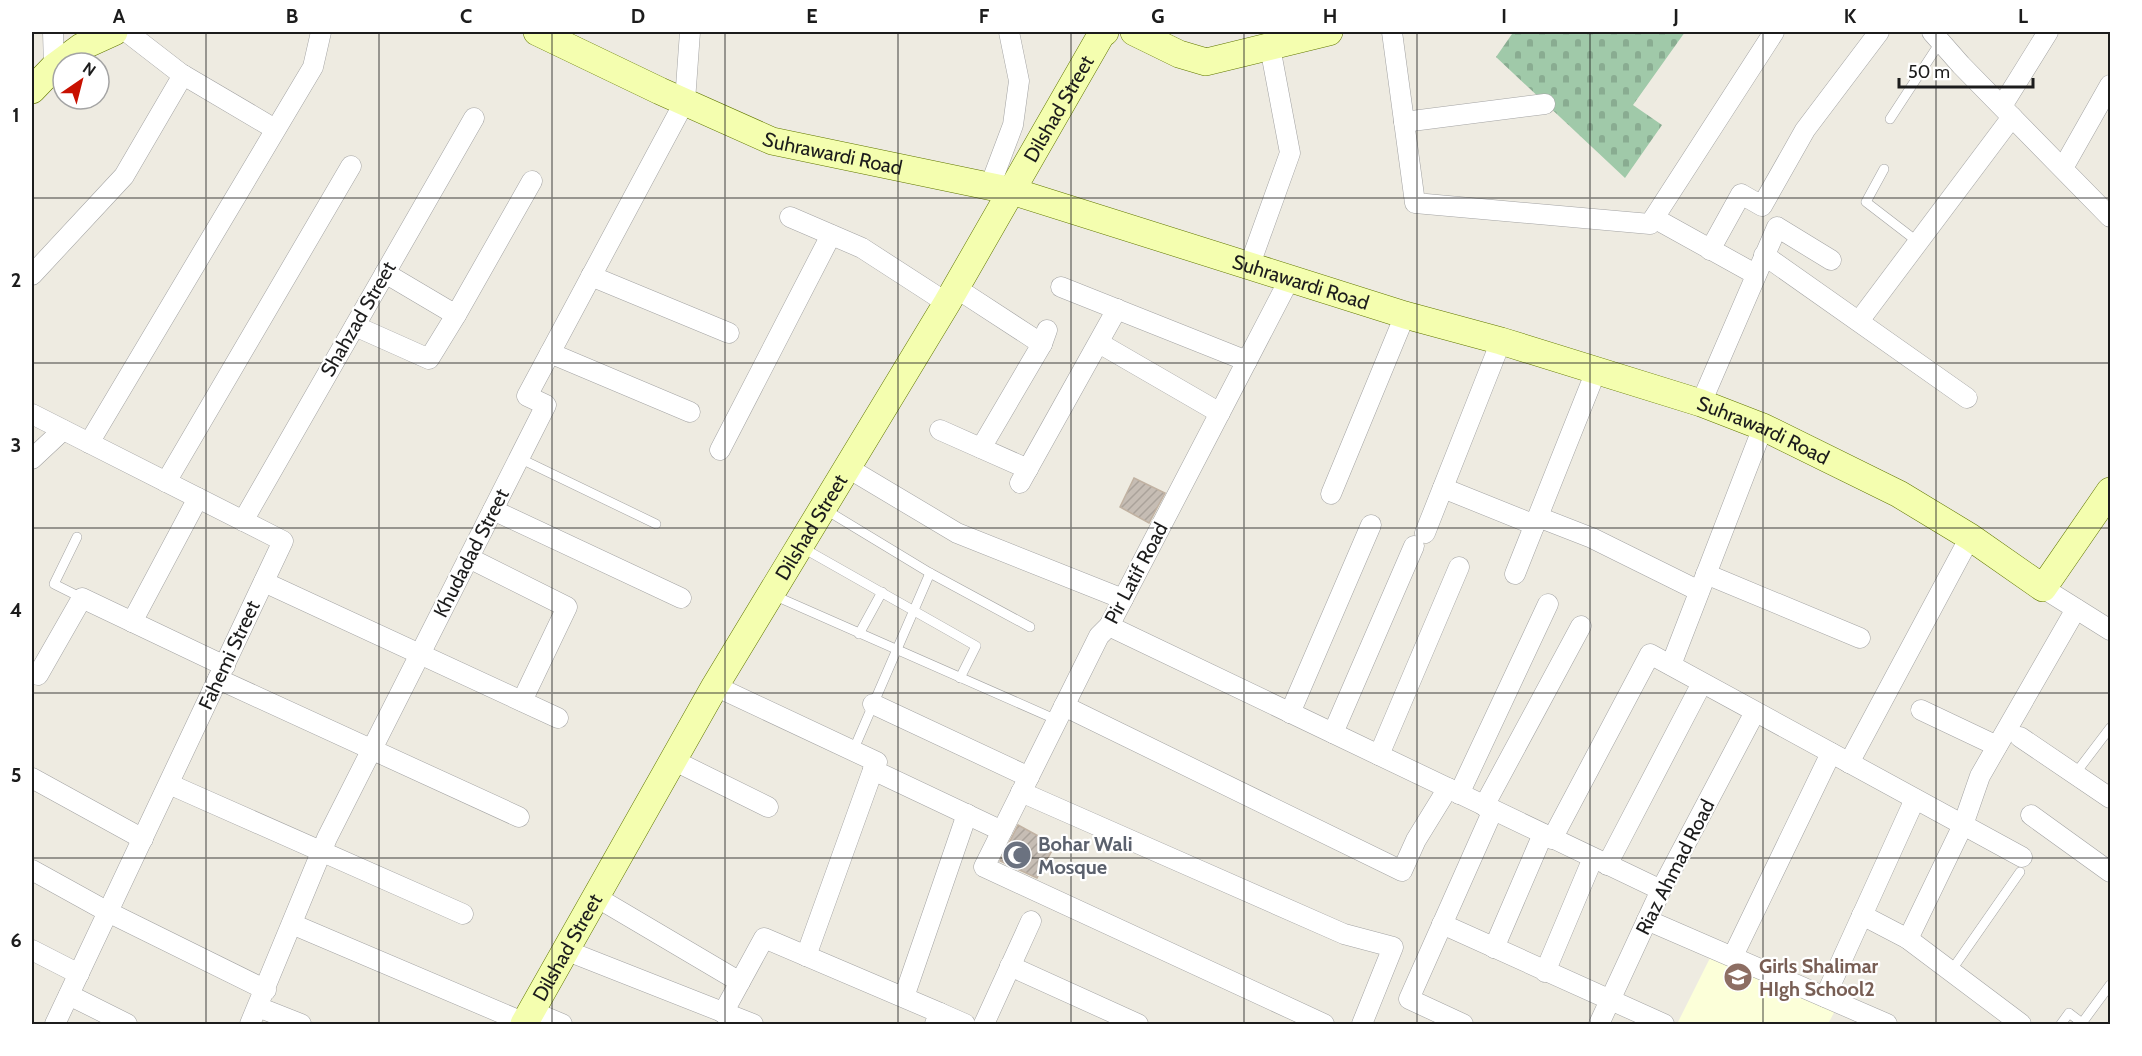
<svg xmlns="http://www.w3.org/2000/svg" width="2142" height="1056" viewBox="0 0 2142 1056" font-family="Cabin,sans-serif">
	<defs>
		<pattern id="cemetery-stones" width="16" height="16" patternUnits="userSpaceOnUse" patternTransform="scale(1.5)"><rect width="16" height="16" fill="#a0c9a9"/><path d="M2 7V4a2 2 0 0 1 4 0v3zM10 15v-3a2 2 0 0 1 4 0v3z" fill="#89ac91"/></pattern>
		<pattern id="building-hatch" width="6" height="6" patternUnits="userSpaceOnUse" patternTransform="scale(1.5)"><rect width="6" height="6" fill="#c6bdb4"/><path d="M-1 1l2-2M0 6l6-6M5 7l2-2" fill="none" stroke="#aaa29a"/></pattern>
	</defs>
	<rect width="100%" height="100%" fill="#eeebe1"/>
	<path fill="#fcffd9" d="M1713,952l126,51 -11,21h-151z"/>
	<path fill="url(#cemetery-stones)" d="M1510,32h175l-52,73 29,20 -37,53 -129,-121 16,-23z"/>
	<g fill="url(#building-hatch)" stroke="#c1b2a2" stroke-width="1.5">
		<path d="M1134,478l31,15 -16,30 -29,-16z"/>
		<path d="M1018,825l37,20 -18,33 -37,-17z"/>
	</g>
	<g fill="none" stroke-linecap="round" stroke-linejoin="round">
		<g stroke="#a3a3a3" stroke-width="10">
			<g id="lane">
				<path d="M1890,119l51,-78"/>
				<path d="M1884,169l-18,33 52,40"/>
				<path d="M519,458l137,66"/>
				<path d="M826,510l104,63 100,54"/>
				<path d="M77,537l-23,47 28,14"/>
				<path d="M803,548l173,98 -16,32"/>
				<path d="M773,595l284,125"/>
				<path d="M859,634l23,-42"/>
				<path d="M853,751l77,-178"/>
				<path d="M2075,774l35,-46"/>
				<path d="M1951,971l69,-99"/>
				<path d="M2061,1024l8,-11 13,10 28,-38"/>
			</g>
		</g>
		<g stroke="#a3a3a3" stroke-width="21">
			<g id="street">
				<path d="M53,32l1,35"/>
				<path d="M127,32l53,41 95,56"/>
				<path d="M1392,32l23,171 235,21 124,-192"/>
				<path d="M1932,32l29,33 149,152"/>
				<path d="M2002,106l46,-74"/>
				<path d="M1404,122l141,-18"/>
				<path d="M2063,168l47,-83"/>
				<path d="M990,186l23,-61 6,-44 -10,-49"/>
				<path d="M790,217l72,31 85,55"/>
				<path d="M1654,218l101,56"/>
				<path d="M1710,250l31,-56 21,12 43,-76 74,-98"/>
				<path d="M1764,255l203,143"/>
				<path d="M1249,267l41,-114 -20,-106"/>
				<path d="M385,273l71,42 76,-134"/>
				<path d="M32,275l92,-99 59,-101"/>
				<path d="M591,276l138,57"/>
				<path d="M1289,280l-180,346 -10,10 -115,231 340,157"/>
				<path d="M1061,287l186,74"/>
				<path d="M956,288l86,56"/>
				<path d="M1859,321l153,-204"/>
				<path d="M355,326l74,33 27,-44"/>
				<path d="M1099,343l121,70"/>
				<path d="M550,353l140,59"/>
				<path d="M1701,403l76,-176 54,33"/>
				<path d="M32,414l251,127 -228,483"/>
				<path d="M940,430l88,39"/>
				<path d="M89,443l224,-376 8,-35"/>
				<path d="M981,448l61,-104 5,-14"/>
				<path d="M720,450l111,-215"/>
				<path d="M32,459l31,-29"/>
				<path d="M848,468l109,65 166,66"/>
				<path d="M166,482l185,-316"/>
				<path d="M1020,483l97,-174"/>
				<path d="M1443,488l92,37"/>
				<path d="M1331,494l74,-179"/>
				<path d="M493,510l188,88"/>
				<path d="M1538,517l54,21 107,53"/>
				<path d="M243,521l231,-403"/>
				<path d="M1425,533l76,-192"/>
				<path d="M469,558l98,49 -45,94"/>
				<path d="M1515,574l81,-203"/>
				<path d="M1706,574l154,64"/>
				<path d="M264,582l294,136"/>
				<path d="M2043,588l67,42"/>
				<path d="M132,622l66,-124"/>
				<path d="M1109,626l552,264"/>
				<path d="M1671,665l92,-238"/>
				<path d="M38,675l44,-77 143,68"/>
				<path d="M218,679l301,138"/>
				<path d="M715,686l162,76 -4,8 129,61"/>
				<path d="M873,704l156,73"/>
				<path d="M1064,706l338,165 14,-31 32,-52"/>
				<path d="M1921,710l76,36"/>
				<path d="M1290,713l81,-188"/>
				<path d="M1333,733l81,-187"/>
				<path d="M2020,737l90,61"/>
				<path d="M1379,755l80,-188"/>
				<path d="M673,760l95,47"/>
				<path d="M1849,763l121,-226"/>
				<path d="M32,778l111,61"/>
				<path d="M169,784l294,130"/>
				<path d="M1021,792l323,142 49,13 -31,77"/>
				<path d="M1459,794l89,-190"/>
				<path d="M1484,806l97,-180"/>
				<path d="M2031,815l79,57"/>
				<path d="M1552,839l98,-185 372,203"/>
				<path d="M1607,865l95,-182"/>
				<path d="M32,870l76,42 158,78"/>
				<path d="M596,897l144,85"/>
				<path d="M1862,915l46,24 113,85"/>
				<path d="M1647,920l240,104"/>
				<path d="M292,924l233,99"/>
				<path d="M1442,924l222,100"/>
				<path d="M1908,939l55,-114 17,-49 96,-167"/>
				<path d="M1494,948l49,-114"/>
				<path d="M32,950l47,24"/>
				<path d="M565,950l188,74"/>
				<path d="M806,956l67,-186"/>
				<path d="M1733,956l98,-203"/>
				<path d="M1010,966l128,58"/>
				<path d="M1545,972l48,-114"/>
				<path d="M69,995l58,29"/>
				<path d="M904,997l63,-183"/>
				<path d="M1825,997l90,-198"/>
				<path d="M258,1007l43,17"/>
				<path d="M531,1011l31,13"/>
				<path d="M723,1013l41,-75 176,75"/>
				<path d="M250,1024l77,-186 219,-433 -19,-9 158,-295 5,-69"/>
				<path d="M935,1024l5,-11 25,11"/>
				<path d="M984,1024l47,-103"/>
				<path d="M1463,1024l-54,-25 84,-189"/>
				<path d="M1599,1024l62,-134 94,-178"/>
			</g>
		</g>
		<g stroke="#607600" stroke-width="28">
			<g id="secondary">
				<path id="s1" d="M537,32l123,59 112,50 240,50 393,124 96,26 200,62 62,24 136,67 71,43 73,51 67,-97"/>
				<path d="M1134,32l45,22 27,8 123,-30"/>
				<path d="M32,90l22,-23 27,-20 33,-15"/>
				<path id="s2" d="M524,1024l191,-338 232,-383 154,-268 4,-3"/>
			</g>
		</g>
		<use href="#lane" stroke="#fff" stroke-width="9"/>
		<use href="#street" stroke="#fff" stroke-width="20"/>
		<use href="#secondary" stroke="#f4feaf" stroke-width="27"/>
	</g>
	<path fill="none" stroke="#1c1c1c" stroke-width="1.5" stroke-opacity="0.55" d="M206,32v992M379,32v992M552,32v992M725,32v992M898,32v992M1071,32v992M1244,32v992M1417,32v992M1590,32v992M1763,32v992M1936,32v992M32,198h2078M32,363h2078M32,528h2078M32,693h2078M32,858h2078"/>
	<defs>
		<g id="mosque-disc" transform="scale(1.5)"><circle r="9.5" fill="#6b7280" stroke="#fff"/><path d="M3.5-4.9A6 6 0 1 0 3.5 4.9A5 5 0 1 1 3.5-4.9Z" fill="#fff"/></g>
		<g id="school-disc" transform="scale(1.5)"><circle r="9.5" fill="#8d6e63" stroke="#fff"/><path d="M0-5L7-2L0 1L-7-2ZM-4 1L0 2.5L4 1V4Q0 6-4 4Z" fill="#fff"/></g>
	</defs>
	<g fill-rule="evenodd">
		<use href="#mosque-disc" x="1017" y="855"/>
		<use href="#school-disc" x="1738" y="977"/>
	</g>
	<g text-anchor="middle" stroke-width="4.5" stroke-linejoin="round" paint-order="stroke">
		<g font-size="20" fill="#1c1c1c" stroke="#fff">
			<text dy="7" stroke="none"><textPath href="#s2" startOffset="1060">Dilshad Street</textPath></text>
			<text dy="7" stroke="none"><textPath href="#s1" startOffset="321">Suhrawardi Road</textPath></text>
			<text dy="7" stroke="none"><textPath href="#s1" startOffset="807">Suhrawardi Road</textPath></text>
			<text transform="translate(358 319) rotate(-60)" y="7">Shahzad Street</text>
			<text dy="7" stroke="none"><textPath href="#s1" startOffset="1293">Suhrawardi Road</textPath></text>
			<text dy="7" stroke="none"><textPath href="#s2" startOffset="574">Dilshad Street</textPath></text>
			<text transform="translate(471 553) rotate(-63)" y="7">Khudadad Street</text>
			<text transform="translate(1136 573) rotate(-62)" y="7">Pir Latif Road</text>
			<text transform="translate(229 655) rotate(-65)" y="7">Fahemi Street</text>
			<text transform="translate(1675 867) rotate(-63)" y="7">Riaz Ahmad Road</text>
			<text dy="7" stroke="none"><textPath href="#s2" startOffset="88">Dilshad Street</textPath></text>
		</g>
		<g font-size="20" font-weight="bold" fill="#5b616d" stroke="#fff" text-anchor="start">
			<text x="1038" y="851">Bohar Wali<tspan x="1038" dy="23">Mosque</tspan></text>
		</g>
		<g font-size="20" font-weight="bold" fill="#785e54" stroke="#fff" text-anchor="start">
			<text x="1759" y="973">Girls Shalimar<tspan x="1759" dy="23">HIgh School2</tspan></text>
		</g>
	</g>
	<rect width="2142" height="1056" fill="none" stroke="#ffffff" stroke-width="66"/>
	<g transform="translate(81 81) rotate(35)"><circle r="28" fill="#ffffff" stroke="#a4a4a4" stroke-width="1.5"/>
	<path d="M0-4.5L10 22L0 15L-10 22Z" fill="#c81000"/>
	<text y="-9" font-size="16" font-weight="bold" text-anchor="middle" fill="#1c1c1c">N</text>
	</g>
	<path d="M1899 78v9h134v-9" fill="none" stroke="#1c1c1c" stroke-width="3"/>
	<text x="1908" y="78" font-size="18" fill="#1c1c1c" stroke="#ffffff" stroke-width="4.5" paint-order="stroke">50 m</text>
	<rect x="33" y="33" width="2076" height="990" fill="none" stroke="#1c1c1c" stroke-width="2"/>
	<g font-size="20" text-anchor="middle" font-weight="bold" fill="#1c1c1c">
		<text x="119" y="23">A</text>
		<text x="292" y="23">B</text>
		<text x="466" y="23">C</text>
		<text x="638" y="23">D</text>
		<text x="812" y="23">E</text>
		<text x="984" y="23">F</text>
		<text x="1158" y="23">G</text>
		<text x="1330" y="23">H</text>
		<text x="1504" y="23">I</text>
		<text x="1676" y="23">J</text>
		<text x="1850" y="23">K</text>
		<text x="2023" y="23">L</text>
		<text x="16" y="122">1</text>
		<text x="16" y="287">2</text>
		<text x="16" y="452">3</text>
		<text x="16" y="617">4</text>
		<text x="16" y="782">5</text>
		<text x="16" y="947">6</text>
	</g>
</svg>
